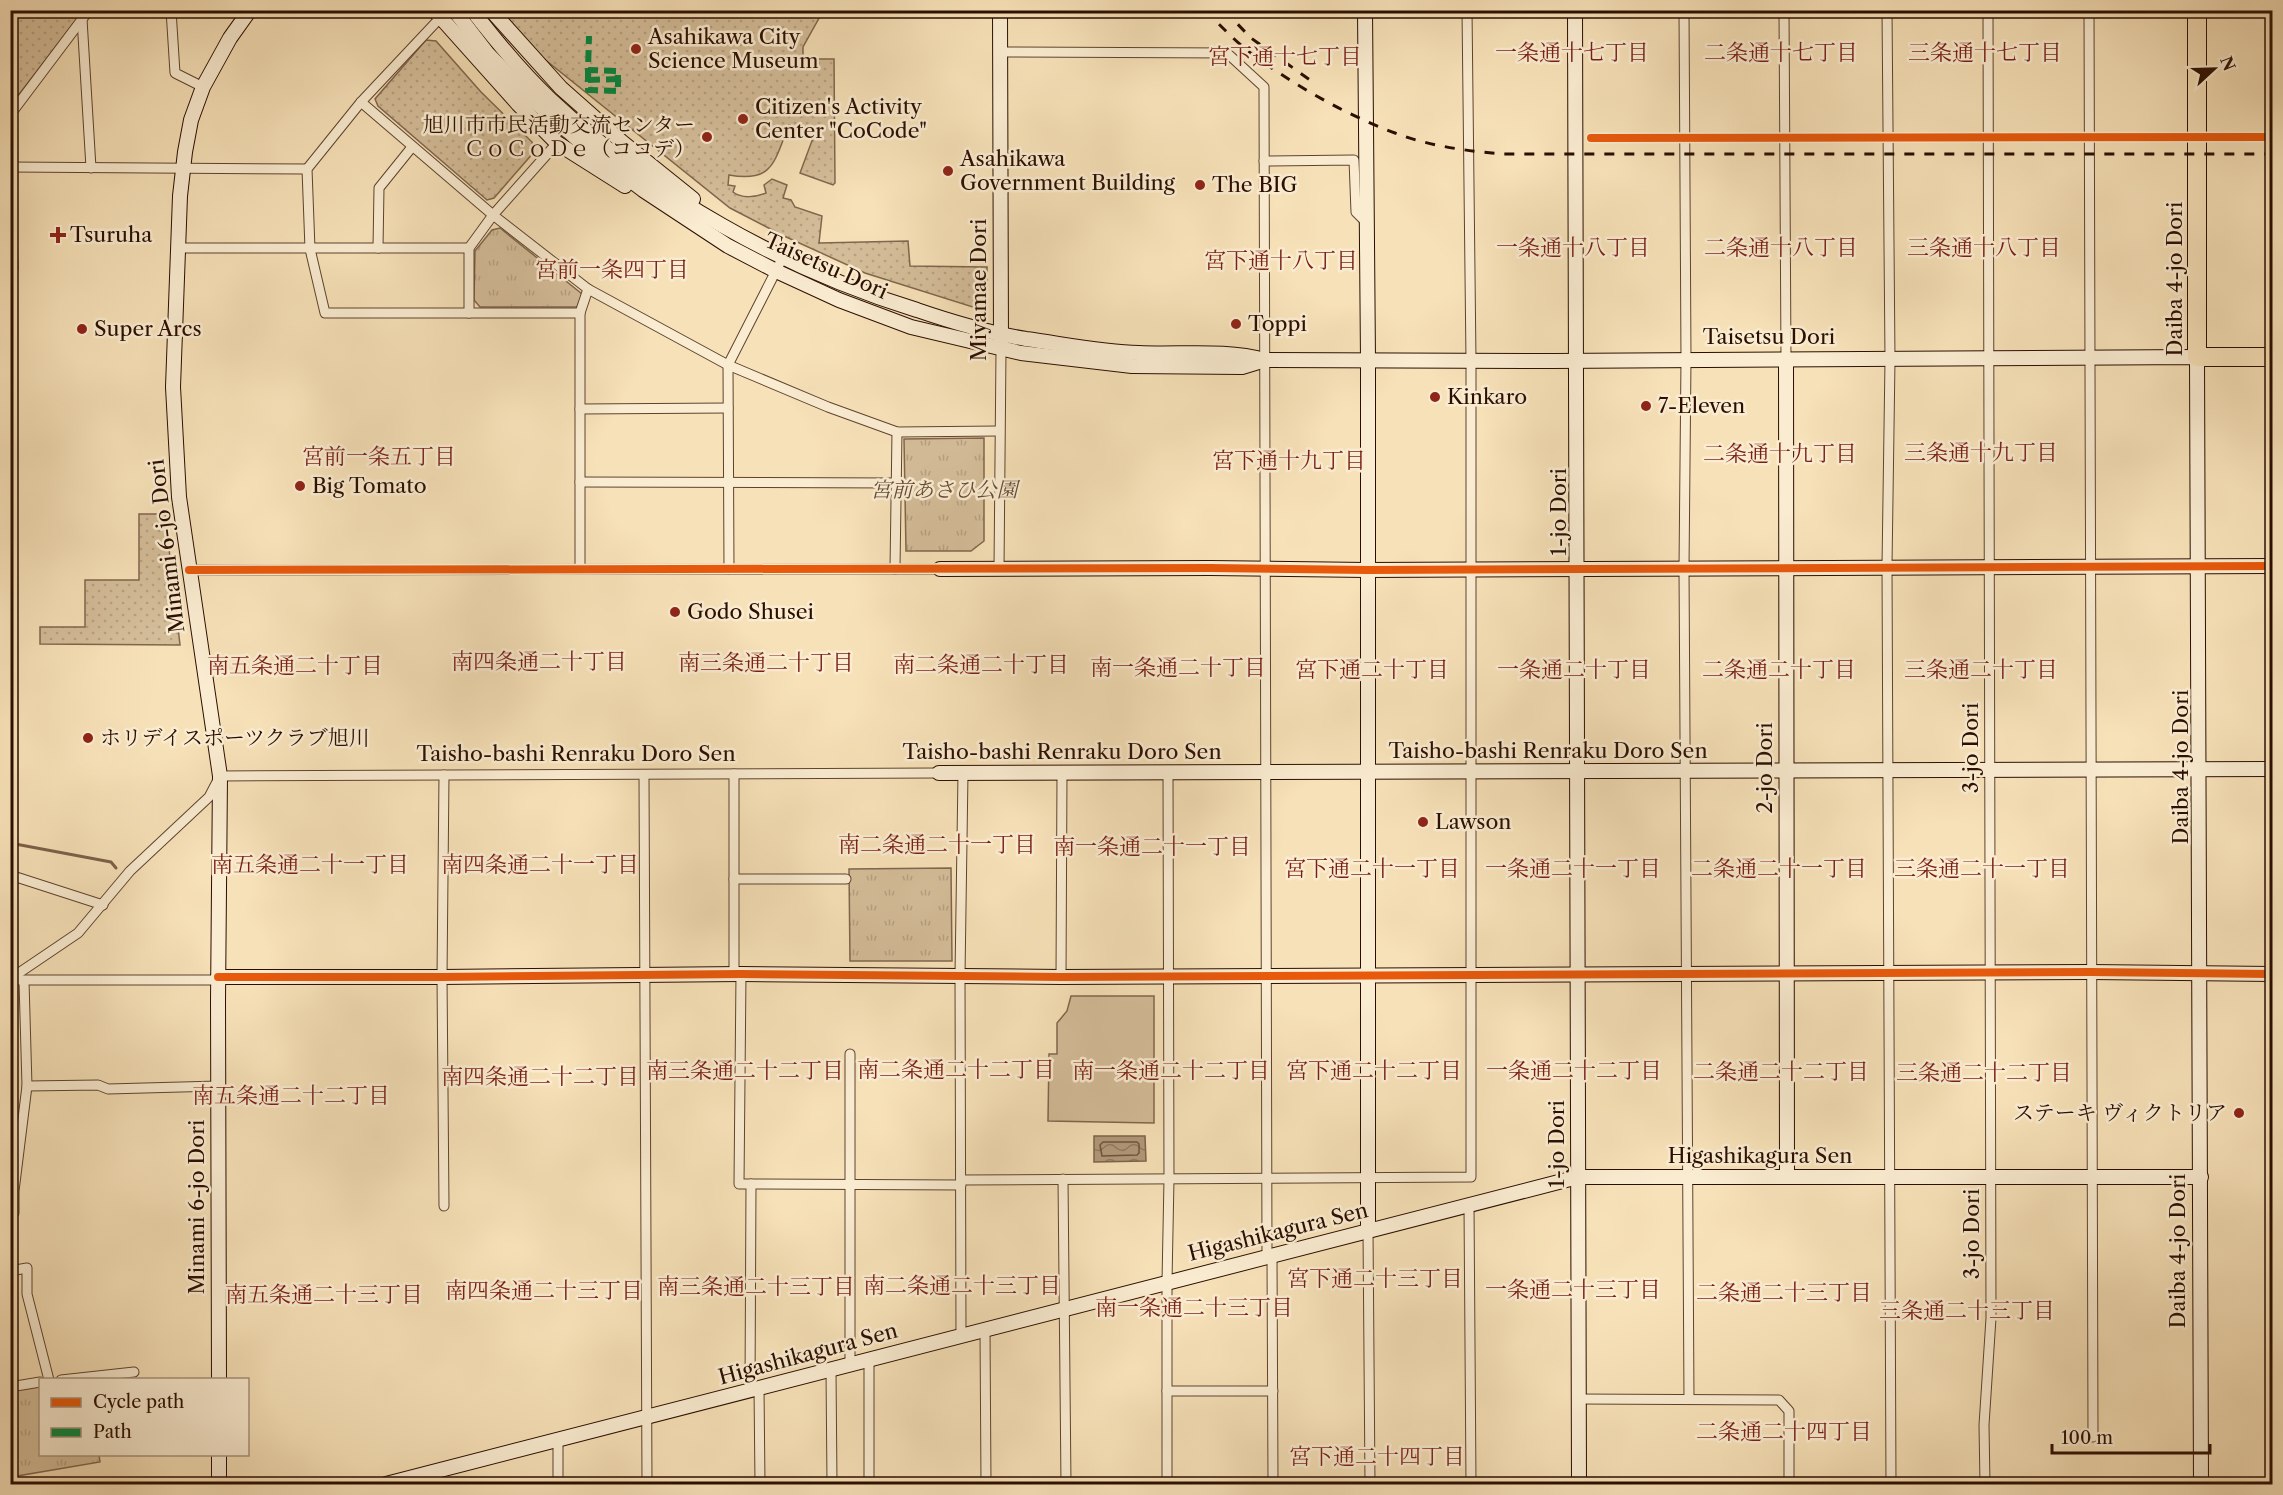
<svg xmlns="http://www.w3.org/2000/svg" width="2283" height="1495" viewBox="0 0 2283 1495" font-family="'Libre Caslon Text','Noto Serif JP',serif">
	<defs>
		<pattern id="grass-dots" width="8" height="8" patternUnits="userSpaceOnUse" patternTransform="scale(1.5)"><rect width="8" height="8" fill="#d4bd99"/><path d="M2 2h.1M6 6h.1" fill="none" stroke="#b6a182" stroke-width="1.8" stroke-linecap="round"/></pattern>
		<pattern id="park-tufts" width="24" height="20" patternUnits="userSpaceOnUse" patternTransform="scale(1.5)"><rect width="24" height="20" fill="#d4bd99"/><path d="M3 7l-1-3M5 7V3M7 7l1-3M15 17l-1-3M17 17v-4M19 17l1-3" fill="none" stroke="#b6a182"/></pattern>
		<pattern id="water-waves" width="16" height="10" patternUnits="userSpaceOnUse" patternTransform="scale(1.5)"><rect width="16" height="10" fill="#b2997a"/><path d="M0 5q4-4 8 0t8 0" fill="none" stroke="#917b62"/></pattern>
	</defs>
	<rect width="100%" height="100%" fill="#f7e1b8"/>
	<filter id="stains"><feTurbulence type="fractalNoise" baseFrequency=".00333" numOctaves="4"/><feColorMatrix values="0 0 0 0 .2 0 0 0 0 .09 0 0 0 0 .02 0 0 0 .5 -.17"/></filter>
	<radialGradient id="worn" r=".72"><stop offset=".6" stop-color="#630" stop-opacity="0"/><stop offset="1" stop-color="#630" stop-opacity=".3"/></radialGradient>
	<g fill="url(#grass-dots)" stroke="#80664d" stroke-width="1.5">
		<path d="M11,10l72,1 -72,94 -1,-94z"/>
		<path d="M500,11h323l-20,36v12h31l1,124 -2,2 -33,-12 16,-43 -15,-5 -2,4 -10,-4c-15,36 -15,58 -60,50l-1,10 7,1 -2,6c9,7 23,5 33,1l-2,-8 8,-6 15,6 -4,13 8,2 4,7 27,9 -3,27 89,-2 2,25 77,1v34l-8,8 -114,-36 -81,-37 -54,-28 -187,-150z"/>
		<path d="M426,40l10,1 45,51 51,50 2,10 -40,46 -7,2 -109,-94 -3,-7z"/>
		<path d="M139,514h26l15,131 -140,-1v-17h45v-47h54z"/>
	</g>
	<g fill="url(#park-tufts)" stroke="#80664d" stroke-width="1.5">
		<path d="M500,228l82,66 -5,13h-97l-6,-7 1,-49 17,-21z"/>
		<path d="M984,438v103l-13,10h-65l-2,-112z"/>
		<path d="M951,868l1,93h-102l-1,-92z"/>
		<path d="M40,1386v68l59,1 1,7 -89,15v-86z"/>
	</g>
	<path fill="#d4bd99" stroke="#80664d" stroke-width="1.5" d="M1071,996h83v127l-106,-2 1,-67h8v-31l10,-12z"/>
	<path fill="url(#water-waves)" stroke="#7c614a" stroke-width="1.5" d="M1094,1136h51l1,25 -52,1z"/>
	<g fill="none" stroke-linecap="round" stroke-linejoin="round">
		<path stroke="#6e543e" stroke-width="1.5" d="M1103,1142h34l2,2v9l-2,2 -35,1 -2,-11z"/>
		<path stroke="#7c614a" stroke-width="3" d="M10,843l101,19 5,6"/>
		<g stroke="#5e432f" stroke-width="11">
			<g id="street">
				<path d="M171,10l4,63 28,14"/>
				<path d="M1262,10h1"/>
				<path d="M1684,10l2,349 -2,209 5,831"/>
				<path d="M1784,10l2,349"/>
				<path d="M1887,10l3,350 -3,206 4,918"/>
				<path d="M2089,10l4,1427"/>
				<path d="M440,18l-79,84 -54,67 3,80 15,64h255v256"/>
				<path d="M82,19l9,149"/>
				<path d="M1000,52l227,1 37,34 3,1169"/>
				<path d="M361,102l132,113 95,74 140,76 100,42 69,25 101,-1"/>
				<path d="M10,115l79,-105"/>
				<path d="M1264,161l90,-1 2,52 10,10"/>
				<path d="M10,167l297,2"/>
				<path d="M10,171l3,98h-3"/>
				<path d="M177,248h292"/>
				<path d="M378,248l1,-60 33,-41"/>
				<path d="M469,313v-65l24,-33 64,-72"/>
				<path d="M580,313l8,-24"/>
				<path d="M580,409l148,-1"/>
				<path d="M580,482l316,1"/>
				<path d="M729,569l-1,-204 54,-106"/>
				<path d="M895,569l2,-137"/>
				<path d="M999,569l2,-219"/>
				<path d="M189,570l751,-1"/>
				<path d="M644,775l3,709"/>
				<path d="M10,875l93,30"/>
				<path d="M734,879h112"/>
				<path d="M734,974v-200"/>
				<path d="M741,974l-2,210 222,1"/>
				<path d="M1061,977l1,-204"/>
				<path d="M10,979l68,-46 52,-62 79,-74 11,-21 719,-3"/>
				<path d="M19,980h199"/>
				<path d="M850,1054v311"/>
				<path d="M27,1086l71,-1 10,4 110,-3"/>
				<path d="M1063,1179l3,305"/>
				<path d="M961,1180l510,-3v-816l-4,-351"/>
				<path d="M1469,1205l2,279"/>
				<path d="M444,1206l-2,-229 2,-202"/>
				<path d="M14,1213v-22l13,-105 -3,-105"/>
				<path d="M1368,1230l2,254"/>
				<path d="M1272,1255l1,229"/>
				<path d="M10,1271l17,-3v26l22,86"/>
				<path d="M985,1330l1,154"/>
				<path d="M961,1336l-1,-361 3,-202"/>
				<path d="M869,1359v125"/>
				<path d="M831,1370l1,114"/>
				<path d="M61,1380l73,-8"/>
				<path d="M10,1387l30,-5"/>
				<path d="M759,1388l1,96"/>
				<path d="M750,1390l1,-206"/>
				<path d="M1167,1391h106"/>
				<path d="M1579,1399l200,1 10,11v73"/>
				<path d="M558,1484v-44"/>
				<path d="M1167,1484v-202l2,-103 -1,-406"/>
				<path d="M1985,1484l-1,-59 7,-107 -3,-1308"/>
			</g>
		</g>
		<g stroke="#2b0e01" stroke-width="16">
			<g id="secondary">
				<path d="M434,10l84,94 39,39 68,43"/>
				<path d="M454,10l34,44 47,48 50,44 58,44 85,56 48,25 63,29 72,27 110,26 111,13 110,1 23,-7"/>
				<path d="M472,10c24,31 49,62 78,89 104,97 231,169 367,211 35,12 72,23 109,29 37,5 76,13 113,14 42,2 86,-4 126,7l288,1 644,-4 4,1127"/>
				<path d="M491,10l70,78 61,54 71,57"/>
				<path d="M1000,10l1,332"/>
				<path d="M1365,10l3,350v870"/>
				<path d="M1575,10l4,1474"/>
				<path d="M1786,359l1,818"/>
				<path d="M940,569l270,-1 157,2 905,-4"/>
				<path d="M939,773l1333,-4"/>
				<path d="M218,977h224l299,-3 320,3 1030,-5 181,2"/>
				<path d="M219,1380l-1,-380 2,-224 -41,-279 -6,-110 7,-191 5,-44 6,-32 12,-33 27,-49 20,-28"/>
				<path d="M219,1454v30"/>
				<path d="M386,1484l1192,-307h623"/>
			</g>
		</g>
		<g stroke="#2b0e01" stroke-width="20">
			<path id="highway" d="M2197,10v347h75"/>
		</g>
		<use href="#street" stroke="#faecd1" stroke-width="9"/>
		<use href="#secondary" stroke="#faecd1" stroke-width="14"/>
		<use href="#highway" stroke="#f7e1b8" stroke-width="18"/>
		<g stroke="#2b0e01" stroke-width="3" stroke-dasharray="10 10" stroke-linecap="butt">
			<path d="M1205,10c14,14 28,29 43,41 44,33 96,63 147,82 34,13 72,18 107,21h770"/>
			<path d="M1224,10l27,28 66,47"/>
		</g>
		<g stroke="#00873e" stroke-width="6" stroke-dasharray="12 6" stroke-linecap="butt">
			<path d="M588,70v20l30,1v-20l-30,-1 1,-34"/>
			<path d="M588,80l30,-1"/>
		</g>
		<g stroke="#faecd1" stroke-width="11">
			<g id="cycleway">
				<path d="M1591,138l681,-1"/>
				<path d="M189,570l1021,-2 157,2 905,-4"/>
				<path d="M218,977h224l299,-3 320,3 1030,-5 181,2"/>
			</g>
		</g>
		<use href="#cycleway" stroke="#e8590c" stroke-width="8"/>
	</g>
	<g fill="#8f2418" stroke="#faecd1" stroke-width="2">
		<circle cx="636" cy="49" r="6"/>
		<circle cx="743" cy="119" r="6"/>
		<circle cx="707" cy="137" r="6"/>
		<circle cx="948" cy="171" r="6"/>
		<circle cx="1200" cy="185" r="6"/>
		<path d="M55 226h6v6h6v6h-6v6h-6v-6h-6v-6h6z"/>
		<circle cx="1236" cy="324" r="6"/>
		<circle cx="82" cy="329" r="6"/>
		<circle cx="1435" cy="397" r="6"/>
		<circle cx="1646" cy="406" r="6"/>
		<circle cx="300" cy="486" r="6"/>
		<circle cx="675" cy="612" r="6"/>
		<circle cx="88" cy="738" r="6"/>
		<circle cx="1423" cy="822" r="6"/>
		<circle cx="2239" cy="1113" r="6"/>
	</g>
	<g text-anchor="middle" stroke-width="5" stroke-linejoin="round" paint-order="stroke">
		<g font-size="21" fill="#2b0e01" stroke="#faecd1" text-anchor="start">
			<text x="648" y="44">Asahikawa City<tspan x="648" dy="24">Science Museum</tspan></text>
			<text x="755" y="114">Citizen's Activity<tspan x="755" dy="24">Center "CoCode"</tspan></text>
			<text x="695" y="132" text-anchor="end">旭川市市民活動交流センター<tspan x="695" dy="24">ＣｏＣｏＤｅ（ココデ）</tspan></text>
			<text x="960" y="166">Asahikawa<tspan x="960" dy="24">Government Building</tspan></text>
			<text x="1212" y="192">The BIG</text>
			<text x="70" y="242">Tsuruha</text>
			<text x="1248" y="331">Toppi</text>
			<text x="94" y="336">Super Arcs</text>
			<text x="1447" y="404">Kinkaro</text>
			<text x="1658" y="413">7-Eleven</text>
			<text x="312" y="493">Big Tomato</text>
			<text x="687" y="619">Godo Shusei</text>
			<text x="100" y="745">ホリデイスポーツクラブ旭川</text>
			<text x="1435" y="829">Lawson</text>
			<text x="2227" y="1120" text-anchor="end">ステーキ ヴィクトリア</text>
		</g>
		<g font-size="21" fill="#2b0e01" stroke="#faecd1">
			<text transform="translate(826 266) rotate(24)" y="7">Taisetsu Dori</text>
			<text transform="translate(2175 279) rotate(-90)" y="7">Daiba 4-jo Dori</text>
			<text transform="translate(979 290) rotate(-90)" y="7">Miyamae Dori</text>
			<text x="1769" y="344">Taisetsu Dori</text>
			<text transform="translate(1559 512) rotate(-90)" y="7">1-jo Dori</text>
			<text transform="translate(167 546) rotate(-97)" y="7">Minami 6-jo Dori</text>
			<text transform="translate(1971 748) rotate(-90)" y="7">3-jo Dori</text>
			<text x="1548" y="758">Taisho-bashi Renraku Doro Sen</text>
			<text x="1062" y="759">Taisho-bashi Renraku Doro Sen</text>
			<text x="576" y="761">Taisho-bashi Renraku Doro Sen</text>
			<text transform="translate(2181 767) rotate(-90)" y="7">Daiba 4-jo Dori</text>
			<text transform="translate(1765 768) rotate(-90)" y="7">2-jo Dori</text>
			<text transform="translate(1557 1144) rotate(-90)" y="7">1-jo Dori</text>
			<text x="1760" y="1163">Higashikagura Sen</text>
			<text transform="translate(197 1207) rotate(-90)" y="7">Minami 6-jo Dori</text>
			<text transform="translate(1278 1232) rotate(-14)" y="7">Higashikagura Sen</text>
			<text transform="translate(1972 1234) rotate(-90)" y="7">3-jo Dori</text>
			<text transform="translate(2178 1251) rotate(-90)" y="7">Daiba 4-jo Dori</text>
			<text transform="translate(808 1354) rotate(-15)" y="7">Higashikagura Sen</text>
		</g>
		<g font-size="21" font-style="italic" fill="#664b36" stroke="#faecd1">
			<text x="944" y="497">宮前あさひ公園</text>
		</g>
		<g font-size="22" fill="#7a1f14" stroke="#faecd1">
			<text x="1572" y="60">一条通十七丁目</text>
			<text x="1781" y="60">二条通十七丁目</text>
			<text x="1985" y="60">三条通十七丁目</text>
			<text x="1285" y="64">宮下通十七丁目</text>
			<text x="1573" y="255">一条通十八丁目</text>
			<text x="1781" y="255">二条通十八丁目</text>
			<text x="1984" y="255">三条通十八丁目</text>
			<text x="1281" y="268">宮下通十八丁目</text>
			<text x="612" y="277">宮前一条四丁目</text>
			<text x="1981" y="460">三条通十九丁目</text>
			<text x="1780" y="461">二条通十九丁目</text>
			<text x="379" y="464">宮前一条五丁目</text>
			<text x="1289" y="468">宮下通十九丁目</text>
			<text x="539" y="669">南四条通二十丁目</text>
			<text x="766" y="670">南三条通二十丁目</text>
			<text x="981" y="672">南二条通二十丁目</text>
			<text x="295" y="673">南五条通二十丁目</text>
			<text x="1178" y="675">南一条通二十丁目</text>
			<text x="1372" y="677">宮下通二十丁目</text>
			<text x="1574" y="677">一条通二十丁目</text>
			<text x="1779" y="677">二条通二十丁目</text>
			<text x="1981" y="677">三条通二十丁目</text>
			<text x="937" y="852">南二条通二十一丁目</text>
			<text x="1152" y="854">南一条通二十一丁目</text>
			<text x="310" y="872">南五条通二十一丁目</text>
			<text x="540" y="872">南四条通二十一丁目</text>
			<text x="1372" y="876">宮下通二十一丁目</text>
			<text x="1573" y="876">一条通二十一丁目</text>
			<text x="1779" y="876">二条通二十一丁目</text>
			<text x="1982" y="876">三条通二十一丁目</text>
			<text x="956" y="1077">南二条通二十二丁目</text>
			<text x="745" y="1078">南三条通二十二丁目</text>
			<text x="1171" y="1078">南一条通二十二丁目</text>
			<text x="1374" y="1078">宮下通二十二丁目</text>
			<text x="1574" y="1078">一条通二十二丁目</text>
			<text x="1781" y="1079">二条通二十二丁目</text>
			<text x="1984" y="1080">三条通二十二丁目</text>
			<text x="540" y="1084">南四条通二十二丁目</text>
			<text x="291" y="1103">南五条通二十二丁目</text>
			<text x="1375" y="1286">宮下通二十三丁目</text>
			<text x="962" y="1293">南二条通二十三丁目</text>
			<text x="756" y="1294">南三条通二十三丁目</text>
			<text x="1573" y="1297">一条通二十三丁目</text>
			<text x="544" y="1298">南四条通二十三丁目</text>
			<text x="1784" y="1300">二条通二十三丁目</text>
			<text x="324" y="1302">南五条通二十三丁目</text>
			<text x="1194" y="1315">南一条通二十三丁目</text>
			<text x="1967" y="1318">三条通二十三丁目</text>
			<text x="1784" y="1439">二条通二十四丁目</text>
			<text x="1377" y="1464">宮下通二十四丁目</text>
		</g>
	</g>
	<rect width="2283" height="1495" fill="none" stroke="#f7e1b8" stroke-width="36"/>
	<rect x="12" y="12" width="2259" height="1471" fill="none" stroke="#2b0e01" stroke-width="3"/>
	<rect x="18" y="18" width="2247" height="1459" fill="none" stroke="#2b0e01" stroke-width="1.5"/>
	<rect x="39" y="1378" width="210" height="78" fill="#faecd1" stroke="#a7937e" stroke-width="1.5"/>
	<rect x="51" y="1398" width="30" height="9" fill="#e8590c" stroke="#a7937e" stroke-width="1.5"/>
	<text x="93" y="1408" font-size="18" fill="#2b0e01">Cycle path</text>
	<rect x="51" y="1428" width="30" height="9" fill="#00873e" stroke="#a7937e" stroke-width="1.5"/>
	<text x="93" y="1438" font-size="18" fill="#2b0e01">Path</text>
	<g transform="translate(2214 69) rotate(68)" stroke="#faecd1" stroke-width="4.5" paint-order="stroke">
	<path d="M0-4.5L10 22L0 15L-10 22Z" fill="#2b0e01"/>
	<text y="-9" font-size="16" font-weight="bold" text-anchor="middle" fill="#2b0e01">N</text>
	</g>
	<path d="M2052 1444v9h158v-9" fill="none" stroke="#2b0e01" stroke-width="3"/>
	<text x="2061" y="1444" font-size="18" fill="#2b0e01" stroke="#faecd1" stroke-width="4.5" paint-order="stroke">100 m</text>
	<rect width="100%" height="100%" filter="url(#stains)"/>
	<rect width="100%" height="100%" fill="url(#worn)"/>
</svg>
